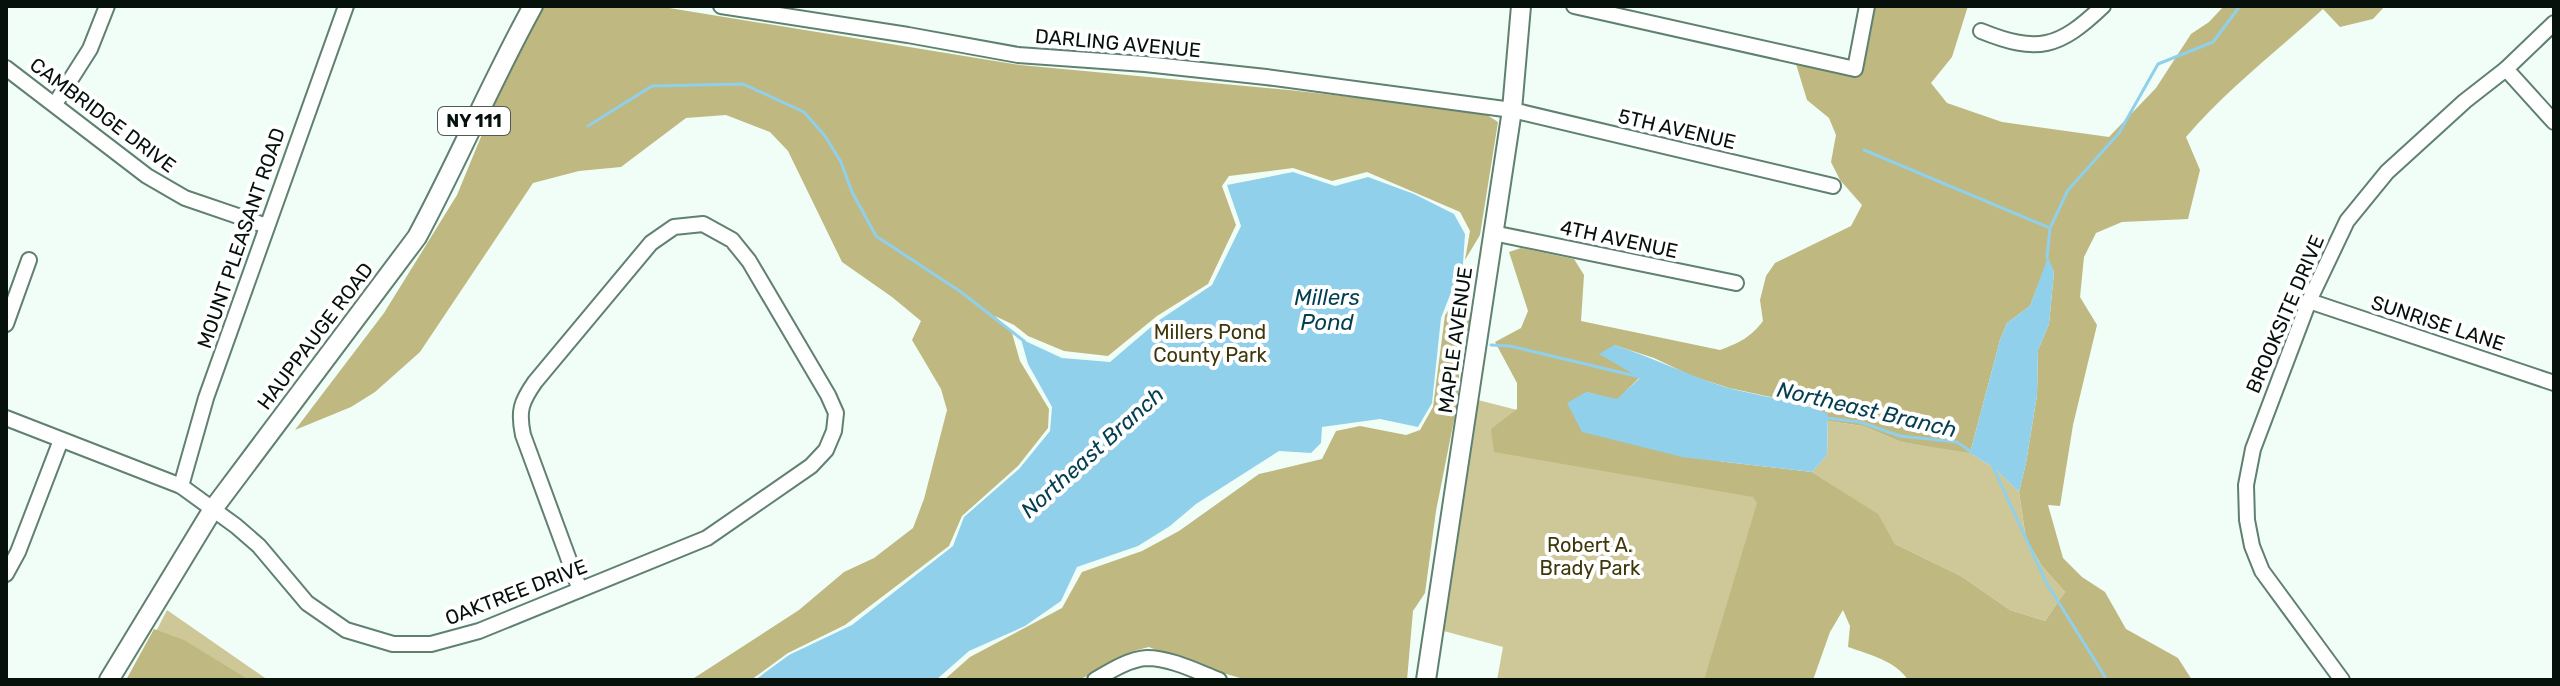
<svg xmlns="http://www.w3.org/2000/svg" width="2560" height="686" viewBox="0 0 2560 686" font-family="Rubik,sans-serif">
	<rect width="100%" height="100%" fill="#f0fef7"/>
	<g fill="#cec898">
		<path d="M1478,400l296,75 -63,205h-214l6,-33 -63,-17z"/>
		<path d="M1828,421l35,5 38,16 58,8 11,3 24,15 25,24 7,48 16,26 23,26 -20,29 -35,-11 -49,-34 -66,-32 -18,-30 -65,-42 15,-17z"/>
		<path d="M167,610l101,70h-137z"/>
	</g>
	<g fill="#bfb880" fill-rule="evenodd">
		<path d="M543,6h114l363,59 269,25 178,20 20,5 11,7 -18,113 -15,25 5,-29 -10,-19 -93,-40 -35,9 -39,-13 -64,8 -7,10 14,39 -28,59 -51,32 -49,40 -44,-5 -36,-15 -14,-11 -19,-9 17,17 8,28 29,48 -1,19 -30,38 -56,50 -13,30 -104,79 -57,28 -37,27h-60l108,-70 45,-38 30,-14 39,-30 11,-29 23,-89 -6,-21 -29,-49 9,-19 -29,-24 -50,-35 -54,-111 -18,-19 -44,-17 -40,3 -65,49 -42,4 -46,12 -113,169 -45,40 -24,15 -56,23 89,-117 73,-118 49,-119z"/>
		<path d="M1871,6h97l-16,51 -21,26 16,20 55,19 107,15 47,-49 35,-54 18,-12 15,-16h161l-12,13 -33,8 -17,-18c-46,42 -96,80 -137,128l14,33 -12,49 -66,3 -26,11 -12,24 -4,40 17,28 -24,100 -13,81 -12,-1 15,53 19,19 23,15 21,37 52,29 14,22h-284c-12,-19 -40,-26 -60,-33l2,-21 -7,-16 -13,22 -17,48h-109l53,-177 -4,-6 -259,-45 -3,-23 26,-20v-26l-22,-41 26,-14 7,-17 -19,-59 12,-4 53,11 10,16 -3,46 139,29c19,-7 31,-13 43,-29l-3,-21 6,-24 9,-13 76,-37 11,-21 -22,-25 -9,-18 5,-27 -7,-17 -22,-18 -11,-36 64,11zM2048,259l6,13 -5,52 -11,26 -1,45 -11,68 -7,29 7,47 16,27 23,26 -20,29 -35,-11 -49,-34 -66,-32 -17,-30 -66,-42 -130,-15 -96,-65 31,8 23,-23 -26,-32 40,13 38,18 37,12 79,17 19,9 1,7 35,5 38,16 69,11 30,-113 7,-17 23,-17z"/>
		<path d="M1453,304h14c4,12 7,30 -9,32l-2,8 5,3 -4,58 -21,106 -11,82 -12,18 -6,69h-160l-62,-18 -36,-15 -12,3 -58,30h-135l26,-23 92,-49 20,-36 60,-21 37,-20 80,-57 63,-15 14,-28 24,-5 46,9 14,-5 13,-23 12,-92z"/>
		<path d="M154,629l30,11 65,40h-123z"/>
	</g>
	<g fill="#90d0ea">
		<path d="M1293,172l42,14 33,-9 46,17 40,20 11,20 -3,45 -12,16 -9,23 -9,85 -14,24 -38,-8 -58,8 -1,16 -10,10 -32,-2 -83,53 -26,22 -32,20 -61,21 -16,34 -36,25 -56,25 -33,29h-181l34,-25 63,-30 101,-79 11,-29 55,-48 31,-38 2,-24 -24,-43 -7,-25 41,19 48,4 48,-41 54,-36 29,-59 -14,-41z"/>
		<path d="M2048,257l6,15 -5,52 -11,26 -1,45 -11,68 -7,29 -25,-24 -24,-15 30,-113 7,-17 23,-17z"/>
		<path d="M1614,345c38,12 73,30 111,42 34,10 71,12 103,27l-1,41 -15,17 -130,-15 -100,-25 -15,-29 19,-11 31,7 23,-21 -41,-24z"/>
	</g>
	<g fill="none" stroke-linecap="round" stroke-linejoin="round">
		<g stroke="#90d0ea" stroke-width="3">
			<path d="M588,126l64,-40 91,-2 61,28 21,24 16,26 11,30 24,44 85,56 63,49"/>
			<path d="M1864,150l186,78 -3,30"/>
			<path d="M2051,226l17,-36 51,-57 39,-69 55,-22 27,-36"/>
			<path d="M1491,345l19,1 134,32"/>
			<path d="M1827,418l33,4 40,14 57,6 16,11"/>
			<path d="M1993,467l53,115 61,98"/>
		</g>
		<g stroke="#608070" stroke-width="18">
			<g id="minor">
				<path d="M721,6l187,29 110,20 127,9 121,13 246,33 321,76"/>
				<path d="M1574,6l281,63 12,-63"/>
				<path d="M1981,31c57,23 78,17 122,-25"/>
				<path d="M6,68l141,108 38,22 82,28"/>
				<path d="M2506,69l48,53"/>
				<path d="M55,104l35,-55 17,-43"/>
				<path d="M1493,233l243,50"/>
				<path d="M2309,301l245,82"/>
				<path d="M6,324l23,-64"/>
				<path d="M6,418l175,68 55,40 23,20 48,57 39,27 47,14h38l48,-13 228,-93 104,-72 15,-16 8,-19 2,-18 -8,-18 -79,-134 -17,-21 -29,-16 -29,3 -23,16 -116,139c-14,20 -17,29 -12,53l57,155"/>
				<path d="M181,486l25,-88 140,-392"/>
				<path d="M6,574l12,-22 43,-112"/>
				<path d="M1095,680c15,-9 34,-21 52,-22 24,0 51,14 72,22"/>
				<path d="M2342,680l-80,-109 -10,-25 -5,-26 -1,-35 7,-36 56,-148 38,-80 40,-49 78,-71 41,-32 48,-46"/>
			</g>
		</g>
		<g stroke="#608070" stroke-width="22">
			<g id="major">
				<path d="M109,680l104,-171 204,-272c41,-76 74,-155 116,-231"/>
				<path d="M1426,680l86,-570 9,-104"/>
			</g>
		</g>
		<use href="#minor" stroke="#fff" stroke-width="14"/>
		<use href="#major" stroke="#fff" stroke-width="18"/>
	</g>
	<g text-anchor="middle" stroke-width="8" stroke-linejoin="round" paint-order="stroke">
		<rect fill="#fff" stroke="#515855" stroke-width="2" x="438" y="107" width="72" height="28" rx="6"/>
		<g font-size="18" font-weight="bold" fill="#06110c">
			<text x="474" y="127">NY 111</text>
		</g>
		<g font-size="20" fill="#06110c" stroke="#fff">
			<text transform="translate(1118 43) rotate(5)" y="7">DARLING AVENUE</text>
			<text transform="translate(103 115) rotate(37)" y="7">CAMBRIDGE DRIVE</text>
			<text transform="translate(1677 129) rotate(13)" y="7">5TH AVENUE</text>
			<text transform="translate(241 238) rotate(-71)" y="7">MOUNT PLEASANT ROAD</text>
			<text transform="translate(1619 239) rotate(12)" y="7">4TH AVENUE</text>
			<text transform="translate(2285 314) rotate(-67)" y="7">BROOKSITE DRIVE</text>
			<text transform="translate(2438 323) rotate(18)" y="7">SUNRISE LANE</text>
			<text transform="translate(315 336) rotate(-53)" y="7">HAUPPAUGE ROAD</text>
			<text transform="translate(1455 340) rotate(-82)" y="7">MAPLE AVENUE</text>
			<text transform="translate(516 592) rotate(-21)" y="7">OAKTREE DRIVE</text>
		</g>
		<g font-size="20" fill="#3d3709" stroke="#fff">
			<text x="1210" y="339">Millers Pond<tspan x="1210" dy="23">County Park</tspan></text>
			<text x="1590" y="552">Robert A.<tspan x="1590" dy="23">Brady Park</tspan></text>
		</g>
		<g font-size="22" font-style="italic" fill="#043f51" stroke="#fff">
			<text x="1327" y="305">Millers<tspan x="1327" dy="25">Pond</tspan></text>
			<text transform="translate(1867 409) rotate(13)" y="8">Northeast Branch</text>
			<text transform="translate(1092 452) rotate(-42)" y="8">Northeast Branch</text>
		</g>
	</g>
	<rect width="2560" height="686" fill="none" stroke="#06110c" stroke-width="16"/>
</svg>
